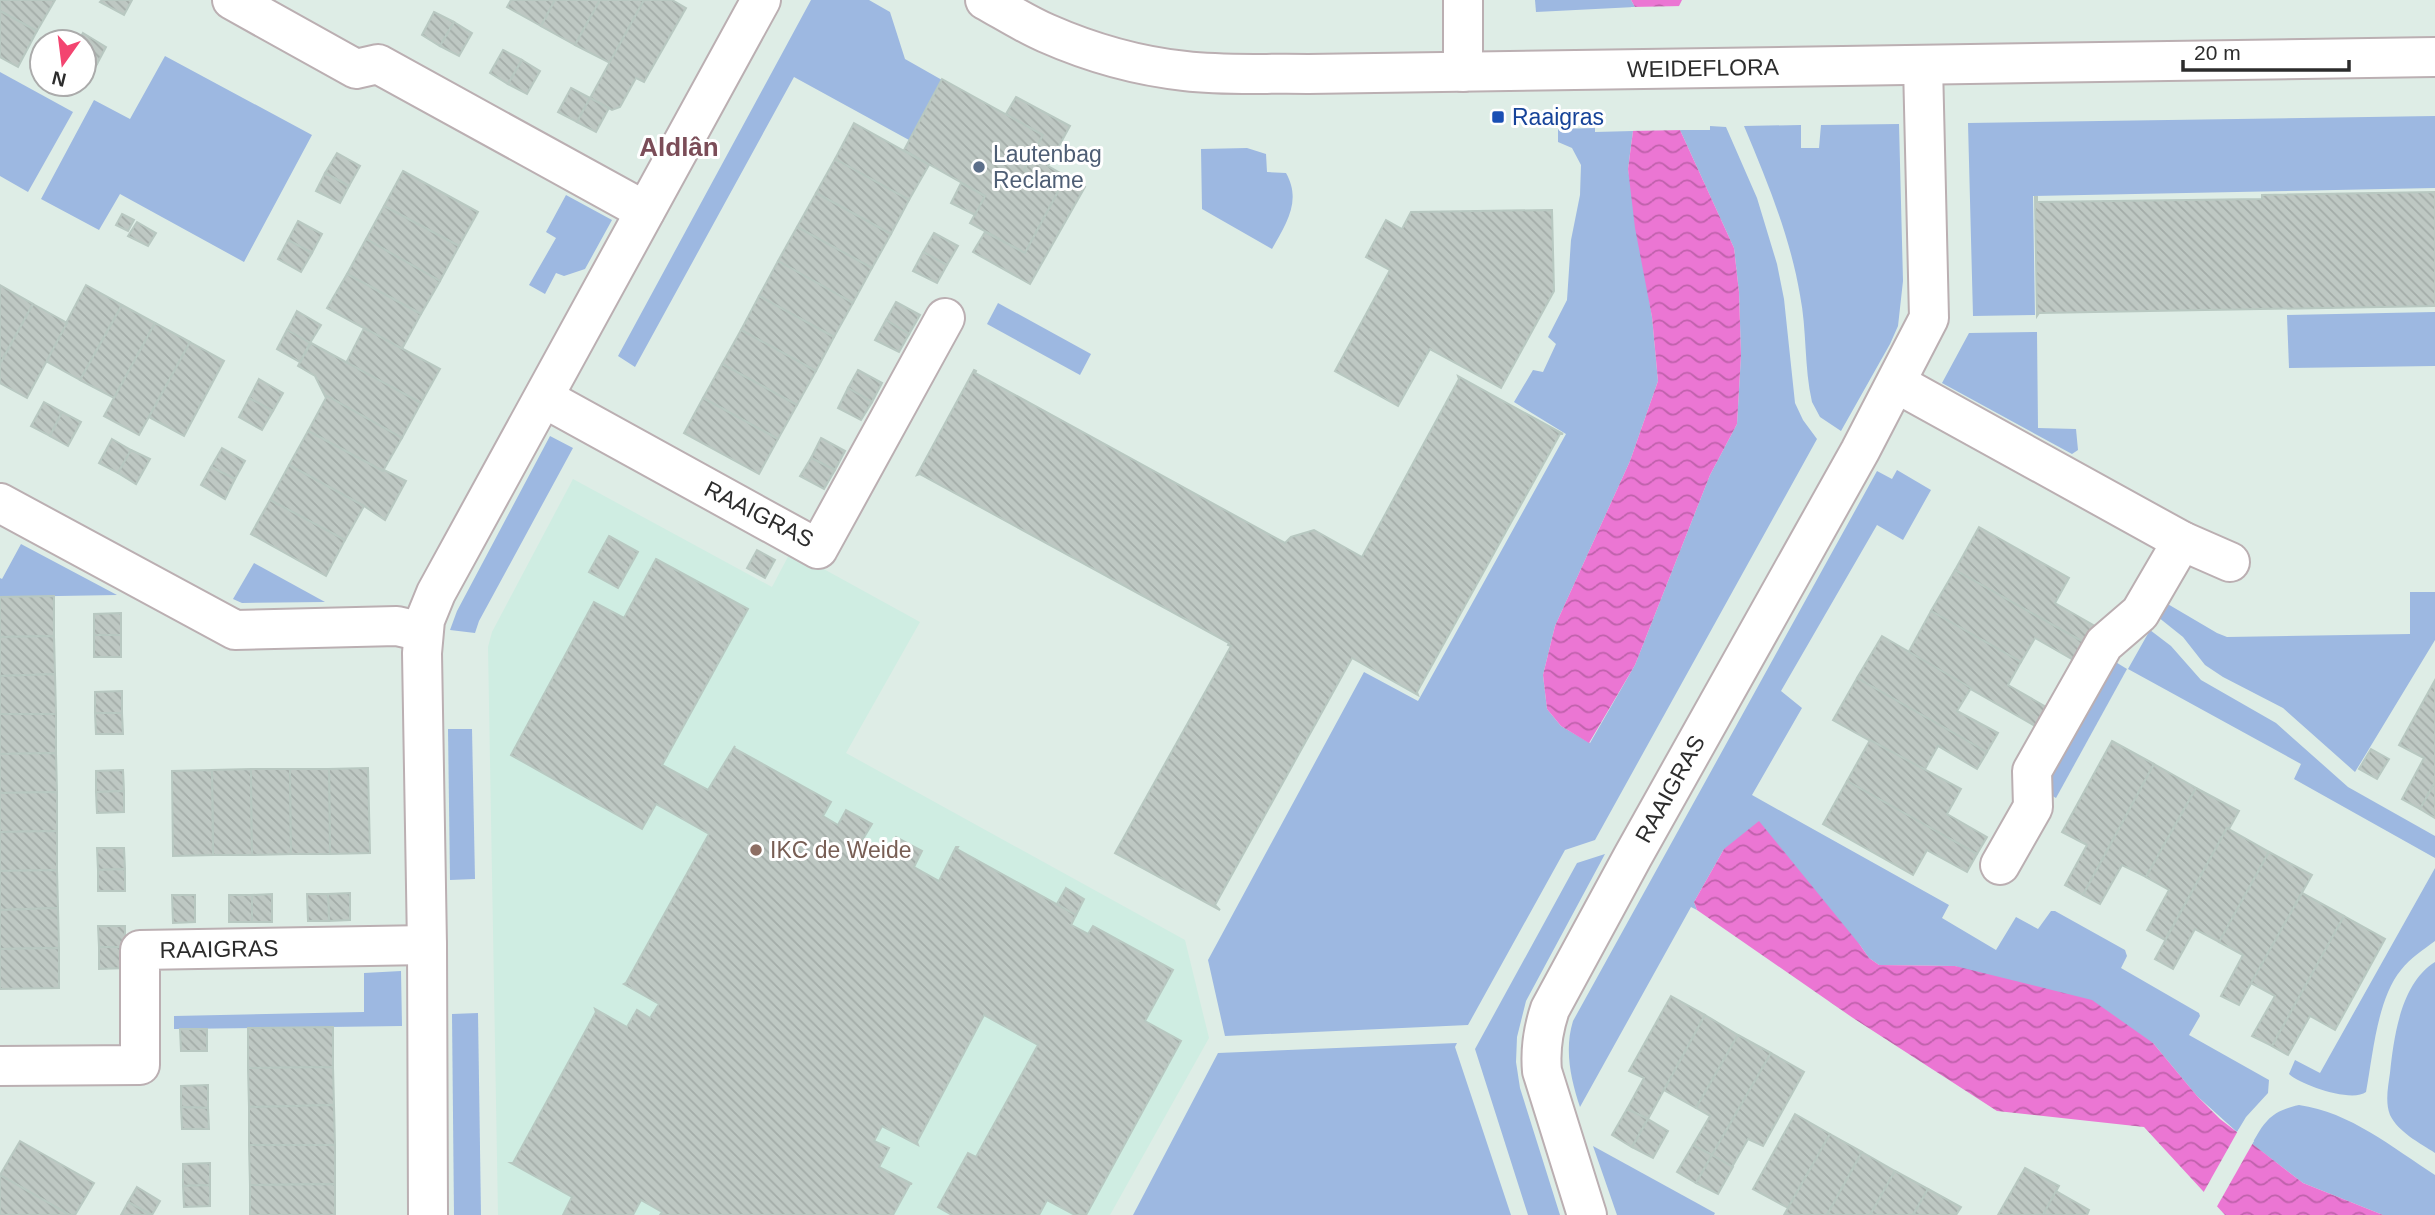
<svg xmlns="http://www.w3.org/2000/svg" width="2435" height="1215" viewBox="0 0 2435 1215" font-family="Arial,sans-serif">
	<defs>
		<pattern id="water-waves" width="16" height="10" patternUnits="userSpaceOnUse" patternTransform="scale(1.75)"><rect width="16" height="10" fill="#eb76d3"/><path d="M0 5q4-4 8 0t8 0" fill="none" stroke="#bf61ab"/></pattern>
		<pattern id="building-back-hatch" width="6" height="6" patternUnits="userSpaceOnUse" patternTransform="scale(1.75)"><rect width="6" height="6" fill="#bec8c3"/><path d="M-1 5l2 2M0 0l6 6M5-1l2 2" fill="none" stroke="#a3aca8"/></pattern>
	</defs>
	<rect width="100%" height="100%" fill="#deede6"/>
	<path fill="#cfede2" d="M573,479l199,108 19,-36 129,71 -74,131 339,187 24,98 -99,177h-612l-10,-568 4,-15z"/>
	<g fill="#9db8e1">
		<path d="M811,0h58l21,12 15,47 37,21 -33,60 -115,-63 -159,290 -17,-11z"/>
		<path d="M1535,0h96l4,7 -99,5z"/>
		<path d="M165,56l147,79 -68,127 -124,-68 -21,36 -58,-31 53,-99 36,19z"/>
		<path d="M0,72l73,40 -45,80 -28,-16z"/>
		<path d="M2435,116v72l-402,8 2,119 -62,1 -5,-193z"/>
		<path d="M1899,124l4,157 -5,45 -8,18 -49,87 -21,-14 -8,-15c-8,-35 -5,-72 -12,-107 -10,-59 -33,-114 -56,-169l57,-1v23h18l2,-23z"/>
		<path d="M1710,126l16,1 31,71 20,66 7,35 11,104 8,17 14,19 -222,401 -30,10 -97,175 -243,11 -17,-76 156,-288 54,29 148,-267 -52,-32 19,-32 10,2 13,-28 -8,-7 19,-37 4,-60 9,-45 1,-30 -9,-17 -14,-6v-13l37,-1v4l38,-1 -5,38 24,148 6,64 -28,80 -75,165 -12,49 4,34 14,17 29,17 45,-78 75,-190 27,-51 4,-69 -2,-63 -5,-44 -54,-118h30z"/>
		<path d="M1247,148l19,6 1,18 19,1c16,28 0,51 -14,76l-70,-40 -1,-60z"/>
		<path d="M566,195l46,25 -27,49 -21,7 -8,-3 -11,21 -16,-9 27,-47 -10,-6z"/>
		<path d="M998,303l93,51 -11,21 -93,-51z"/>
		<path d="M2435,312v54l-146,2 -2,-53z"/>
		<path d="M2037,332l1,96 38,1 2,21 -6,4 -130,-71 27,-50z"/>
		<path d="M550,436l23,12 -94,173 -4,12 -25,-3 7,-19z"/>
		<path d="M1897,470l34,20 -28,50 -26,-15 -96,166 21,17 -50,87 197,110 -7,13 54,32 20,-33 22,12 13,-18h4l70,39 2,6 -6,12 78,45 1,3 -11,19 80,45 -1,13 -22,24 -9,15 -40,-36 -44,-53 -198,-77 -76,-1 -10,-7 -9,-13 -136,-96 -30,53 3,8 -6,-3 -111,200c-9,-27 -16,-57 -7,-86l304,-550 15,8z"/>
		<path d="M21,544l96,51 -117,2v-19l2,1z"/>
		<path d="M254,563l71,39 -83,1 -9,-4z"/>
		<path d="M2410,592h25v48l-80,132 -72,-64 -60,-31 -18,-12 -22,-28 -25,-20 8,-14 51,30 10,4 183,-3z"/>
		<path d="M2150,630l21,16 30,34 75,43 72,64 87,49v22l-141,-79 7,-15 -173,-95z"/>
		<path d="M2114,661l13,8 -71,129 -7,-4 1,-22z"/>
		<path d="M448,729h24l3,150 -25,1z"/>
		<path d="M1605,854l-79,147 -9,36 -1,25 4,26 40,127h-32l-53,-166 102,-186z"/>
		<path d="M2435,868v73c-12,9 -25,17 -34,29 -24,29 -28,85 -35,122 -14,11 -65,-7 -77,-18l6,-14 25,13z"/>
		<path d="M2435,962v191c-15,-10 -37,-21 -45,-38 -5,-13 -2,-28 0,-42 4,-37 11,-90 45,-111z"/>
		<path d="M401,971l1,55 -228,3v-13l190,-4v-39z"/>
		<path d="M478,1013l3,202h-27l-2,-201z"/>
		<path d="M1457,1043l-2,4 56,168h-378l85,-162z"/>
		<path d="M2299,1105c51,7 94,43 136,70v40h-52l-80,-32 -51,-39c13,-24 20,-33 47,-39z"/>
		<path d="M1593,1146l122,67 -1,2h-97z"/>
	</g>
	<g fill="url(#water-waves)">
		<path d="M1631,0h51l-3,6 1,124 54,118 5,44 2,63 -4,69 -27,51 -75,190 -46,78 -28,-17 -14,-17 -4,-34 12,-49 75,-165 28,-80 -6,-64 -17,-89 -7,-59 5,-38 2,-124z"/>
		<path d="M1759,821l101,124 9,13 10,7 76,1 137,34 61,43 44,53 23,23 83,64 80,32h-158l-81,-88 -147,-16 -144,-93 -156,-108 -3,-8 30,-53z"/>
	</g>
	<g fill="#deede6">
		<path d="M1683,6v124l-54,1 2,-124z"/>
		<path d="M2239,1129l15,12 -39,69 -13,-15z"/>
	</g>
	<g fill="url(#building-back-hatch)" stroke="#b8c8c1" stroke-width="2">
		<path d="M0,0h55l-18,31 -37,-20z"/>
		<path d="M102,0h30l-8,15 -24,-13z"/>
		<path d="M511,0h44l-14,26 -34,-19z"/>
		<path d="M555,0h45l-25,45 -34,-19z"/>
		<path d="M600,0h44l-34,63 -35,-18z"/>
		<path d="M644,0h28l14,8 -42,74 -8,-4 -16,29 -8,3 -22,-12z"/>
		<path d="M0,11l37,20 -19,36 -18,-10z"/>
		<path d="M434,12l20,10 -14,24 -18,-11z"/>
		<path d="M454,22l18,11 -13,23 -19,-10z"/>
		<path d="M83,33l23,14 -9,17 -13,-6v-16h-6z"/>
		<path d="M503,50l19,10 -14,24 -18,-11z"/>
		<path d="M84,58l13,6 -11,20 -2,-1z"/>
		<path d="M522,60l18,11 -13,23 -19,-10z"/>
		<path d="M942,79l101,56 -19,35 35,20 -34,63 -55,-30 15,-27 -81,-46z"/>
		<path d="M571,88l19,10 -13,24 -19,-10z"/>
		<path d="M1016,97l54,29 -22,40 37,21 -55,97 -57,-32 12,-20 40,21 34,-63 -35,-20 19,-35 -37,-21z"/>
		<path d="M590,98l19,10 -13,24 -19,-10z"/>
		<path d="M854,123l75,42 -20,35 -74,-41z"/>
		<path d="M337,153l23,13 -11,20 -24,-13z"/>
		<path d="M835,159l74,41 -18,34 -75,-41z"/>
		<path d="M403,171l75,41 -19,34 -75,-40z"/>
		<path d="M325,173l24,13 -9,17 -24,-12z"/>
		<path d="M961,183l24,13 -10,19 -24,-12z"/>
		<path d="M2435,192v114l-396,7 -2,3 -2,-119h2v5l225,-3v-4z"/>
		<path d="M816,193l75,41 -19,34 -75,-41z"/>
		<path d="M384,206l75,40 -19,35 -74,-42z"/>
		<path d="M1552,210l2,81 -53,97 -71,-39 -32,57 -63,-35 55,-101 -24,-13 20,-37 16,9 9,-17z"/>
		<path d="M122,214l12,6 -6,11 -12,-6z"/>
		<path d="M298,221l24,13 -10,19 -24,-13z"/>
		<path d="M137,222l19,11 -8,13 -20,-10z"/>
		<path d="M797,227l75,41 -19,35 -75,-42z"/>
		<path d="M934,233l24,13 -11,19 -24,-13z"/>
		<path d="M366,239l74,42 -19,33 -74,-40z"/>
		<path d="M288,240l24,13 -11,19 -23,-13z"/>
		<path d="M923,252l24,13 -10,18 -24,-12z"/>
		<path d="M778,261l75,42 -19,34 -75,-41z"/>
		<path d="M347,274l74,40 -19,35 -75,-41z"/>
		<path d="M0,285l33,19 -33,60z"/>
		<path d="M86,285l36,20 -42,75 -34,-19z"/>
		<path d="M759,296l75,41 -18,34 -75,-41z"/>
		<path d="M896,302l24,13 -11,19 -23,-14z"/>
		<path d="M33,304l34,19 -40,75 -27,-15v-19z"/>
		<path d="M122,305l33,18 -41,75 -34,-18z"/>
		<path d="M297,311l24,14 -11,18 -23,-13z"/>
		<path d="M886,320l23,14 -10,18 -24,-12z"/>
		<path d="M155,323l35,19 -51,93 -35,-19z"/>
		<path d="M364,328l76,41 -19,34 -75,-40z"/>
		<path d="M287,330l23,13 -10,19 -23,-13z"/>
		<path d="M741,330l75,41 -19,34 -75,-41z"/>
		<path d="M190,342l34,19 -40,75 -35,-19z"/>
		<path d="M311,343l110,60 -19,35 -75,-42 -1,2 -11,-22 -17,-10z"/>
		<path d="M722,364l75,41 -19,34 -75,-41z"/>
		<path d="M858,370l24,13 -10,19 -24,-14z"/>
		<path d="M974,370l2,1 -1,2 310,170 6,-6 23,-7 48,27 97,-178 -1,-3 105,58h-3l-143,258 1,3 -66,-37 -137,247 5,5 -105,-57 116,-207 -3,-1 1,-2 -309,-169 -3,1z"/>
		<path d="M259,379l24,14 -10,18 -24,-13z"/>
		<path d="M848,388l24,14 -11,18 -23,-12z"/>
		<path d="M327,396l75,42 -19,33 -75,-40z"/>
		<path d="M249,398l24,13 -11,19 -23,-13z"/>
		<path d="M703,398l75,41 -19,35 -75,-41z"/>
		<path d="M44,402l18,10 -12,24 -19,-10z"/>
		<path d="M62,412l19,10 -13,24 -18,-10z"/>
		<path d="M308,431l75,40 1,-1 22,11 -21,39 -21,-14 -75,-41z"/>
		<path d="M821,438l24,13 -10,19 -24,-12z"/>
		<path d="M112,439l19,11 -13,23 -19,-10z"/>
		<path d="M222,448l23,13 -10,18 -24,-12z"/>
		<path d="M131,450l19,9 -14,25 -18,-11z"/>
		<path d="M811,458l24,12 -11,19 -24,-13z"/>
		<path d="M289,465l75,41 -19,34 -75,-40z"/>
		<path d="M211,467l24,12 -10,20 -24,-14z"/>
		<path d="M270,500l75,40 -19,36 -75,-42z"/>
		<path d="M1979,527l90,51 -14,25 40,23 -10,17 -130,-73z"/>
		<path d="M609,536l29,16 -20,36 -29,-16z"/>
		<path d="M757,550l18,10 -10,18 -18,-10z"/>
		<path d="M656,559l92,50 -86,156 46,25 27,-44 -1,2 97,54 -8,14 15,9 8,-15 26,14 -9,15 25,14 8,-16 26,14 -8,16 25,14 17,-34h2l-1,2 119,66 -5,10 17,9 5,-8 80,44 -28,51 36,20 -95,174h-11l-28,-15 -8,15h-87l-14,-8 30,-54 8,4 62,-112 -54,-30 -67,127 1,3 -36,-19 -8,15 15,7 -10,19 33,17h-2l-17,31h-233l2,-3 -21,-12 -8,15h-70l9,-18 -61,-34h2l83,-151 -1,-3 32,18 10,-17 13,8 9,-14 -35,-20 2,-1 83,-149 -53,-30 -14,25 -131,-74 83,-153 30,16z"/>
		<path d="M1955,570l130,73 -10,18 -40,-23 -14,24 -90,-51z"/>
		<path d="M54,596v40l-54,1v-40z"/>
		<path d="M1931,611l90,51 -13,23 40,23 -11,19 -129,-74z"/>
		<path d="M121,613v22h-27v-21z"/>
		<rect x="94" y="635" width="27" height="22"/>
		<path d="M54,636l1,38 -55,2v-39z"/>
		<path d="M1882,636l89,52 -14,23 41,22 -11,19 -130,-74z"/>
		<path d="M55,674l1,40h-56v-38z"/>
		<path d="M1857,678l130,74 -10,17 -39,-23 -14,25 -91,-51z"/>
		<path d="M2435,680v102l-15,27 -18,-10 22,-41 -25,-13z"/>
		<path d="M122,691v22h-27v-21z"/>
		<path d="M95,713h27l1,21h-27z"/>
		<path d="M0,714h56v39l-56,1z"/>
		<path d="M1870,740l91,49 -14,25 40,23 -10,17 -130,-73z"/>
		<path d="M2112,741l42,23 -71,131 -18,-10 22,-40 -25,-13z"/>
		<path d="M2371,749l18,10 -12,20 -18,-10z"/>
		<path d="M56,753l1,39 -57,1v-39z"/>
		<path d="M2154,764l42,24 -50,89 -24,-12 -22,39 -17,-9z"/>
		<path d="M368,768l2,85 -40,1 -1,-85z"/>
		<path d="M251,769l1,86h-39l-1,-85z"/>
		<path d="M251,769h39l1,85 -39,1z"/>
		<path d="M290,769h39l1,85h-39z"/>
		<path d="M123,770l1,21 -28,1v-21z"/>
		<path d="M212,770l1,85 -40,1 -1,-85z"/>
		<path d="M1847,781l130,73 -10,18 -40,-22 -14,25 -90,-51z"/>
		<path d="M2435,782v36l-15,-9z"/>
		<path d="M2196,788l43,23 -10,18 -2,-1 -62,112 -18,-10 22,-40 -23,-13z"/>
		<path d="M124,791v21l-27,1 -1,-21z"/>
		<path d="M57,792v39l-57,1v-39z"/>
		<path d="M2227,828l42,24 -50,90 -24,-13 -22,40 -18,-10z"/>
		<path d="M57,831v39l-57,1v-39z"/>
		<path d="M97,848h27l1,21 -27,1z"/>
		<path d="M2269,852l43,23 -73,130 -18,-9 22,-41 -24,-13z"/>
		<path d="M125,869v22h-27v-21z"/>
		<path d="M57,870l1,38 -58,2v-39z"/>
		<path d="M1066,888l18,11 -8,16 -19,-11z"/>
		<path d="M350,893v27l-21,1 -1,-27z"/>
		<path d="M2302,893l42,23 -72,130 -20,-10 23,-40 -24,-13z"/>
		<path d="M272,894v28h-20v-27z"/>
		<path d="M307,894h21l1,27h-21z"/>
		<path d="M172,895h23v27l-22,1z"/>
		<rect x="229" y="895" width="23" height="27"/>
		<path d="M58,908l1,40 -59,1v-39z"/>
		<path d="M2344,916l41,23 -50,91 -25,-14 -22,39 -16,-9z"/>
		<path d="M98,926h27v21h-26z"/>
		<path d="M99,947h26l1,21 -27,1z"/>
		<path d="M59,948v40l-59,1v-40z"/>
		<path d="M1671,996l34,19 -57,104 -21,-10 17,-31 -15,-7z"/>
		<path d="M1705,1015l33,20 -42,73 -32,-18z"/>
		<path d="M333,1027v40l-85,1v-40z"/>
		<path d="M180,1029h27v22h-26z"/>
		<path d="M1738,1035l33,18 -59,102 -19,-10 17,-29 -14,-8z"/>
		<path d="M1771,1053l33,19 -41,74 -15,-7 -16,28 -20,-12z"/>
		<path d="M333,1067l1,38 -85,2 -1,-39z"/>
		<path d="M208,1085v23l-27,-1v-21z"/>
		<path d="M334,1105l1,40h-86v-38z"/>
		<path d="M181,1107l27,1 1,21h-27z"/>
		<path d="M1627,1109l21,10 -16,28 -20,-12z"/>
		<path d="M1795,1114l35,20 -42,74 -35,-19z"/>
		<path d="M1648,1119l20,12 -15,27 -21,-11z"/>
		<path d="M1830,1134l32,18 -35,63h-43z"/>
		<path d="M20,1141l74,42 -19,32h-5l-70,-40z"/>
		<path d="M249,1145h86v39l-85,1z"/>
		<path d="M1693,1145l19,10 -16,28 -19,-11z"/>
		<path d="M1862,1152l33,19 -25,44h-43z"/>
		<path d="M1712,1155l21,12 -15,27 -22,-11z"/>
		<path d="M210,1163v22l-27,1v-22z"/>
		<path d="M2025,1168l34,18 -12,22 -4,7h-45z"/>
		<path d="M1895,1171l33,18 -15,26h-43z"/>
		<path d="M0,1175l70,40h-70z"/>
		<path d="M335,1184v31h-85v-30z"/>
		<path d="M210,1185v21l-26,1 -1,-21z"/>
		<path d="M137,1187l23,14 -8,14 -24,-13z"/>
		<path d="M1928,1189l33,18 -5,8h-43z"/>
		<path d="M2056,1191l33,19 -2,5h-44z"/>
		<path d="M128,1202l23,13h-30z"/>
	</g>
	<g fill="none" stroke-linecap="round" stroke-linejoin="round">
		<g stroke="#bbafb2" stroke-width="42">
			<g id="minor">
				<path d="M232,0l124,69 22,-5 267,147"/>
				<path d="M985,0c20,11 40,24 61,33 43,19 92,33 139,38 40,5 82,2 123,3l1127,-17"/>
				<path d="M1463,0v72"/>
				<path d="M1896,383l286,158 48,21"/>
				<path d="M544,398l274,151 127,-231"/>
				<path d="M0,503l235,127 162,-4 26,6"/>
				<path d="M2000,865l33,-58 -1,-36 72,-127 36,-31 42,-72"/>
				<path d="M0,1066l140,-1v-115l287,-5"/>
				<path d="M428,1215l-1,-270 -5,-292 3,-33 11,-27 325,-593"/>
				<path d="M1587,1215l-45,-144c-2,-22 1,-41 8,-62l83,-153 227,-405 69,-133 -6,-253"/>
			</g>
		</g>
		<use href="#minor" stroke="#fff" stroke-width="38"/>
	</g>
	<rect fill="#1a4fb4" stroke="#fff" stroke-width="2.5" x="1491" y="110" width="14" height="14" rx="3.5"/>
	<circle fill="#5c6f8a" stroke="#fff" stroke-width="2.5" cx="979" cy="167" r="7"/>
	<circle fill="#8d6e63" stroke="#fff" stroke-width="2.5" cx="756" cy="850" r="7"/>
	<g text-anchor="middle" stroke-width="6" stroke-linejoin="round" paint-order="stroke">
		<g font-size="23" fill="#2c2c2c" stroke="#fff">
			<text transform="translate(1703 68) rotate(-1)" y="8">WEIDEFLORA</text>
			<text transform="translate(759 514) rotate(27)" y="8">RAAIGRAS</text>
			<text transform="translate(1670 789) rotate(-61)" y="8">RAAIGRAS</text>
			<text transform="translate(219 949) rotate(-1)" y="8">RAAIGRAS</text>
		</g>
		<g font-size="23" fill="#164399" stroke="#fff" text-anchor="start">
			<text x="1512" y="125">Raaigras</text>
		</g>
		<g font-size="23" fill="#4e5e75" stroke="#fff" text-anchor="start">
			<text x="993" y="162">Lautenbag<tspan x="993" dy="26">Reclame</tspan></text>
		</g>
		<g font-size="23" fill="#785e54" stroke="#fff" text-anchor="start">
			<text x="770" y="858">IKC de Weide</text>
		</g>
		<g font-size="26" font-weight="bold" fill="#7b4d58" stroke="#fff">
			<text x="679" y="156">Aldlân</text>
		</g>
	</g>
	<g transform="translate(63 63) rotate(194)"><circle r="33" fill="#ffffff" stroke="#ababab" stroke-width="2"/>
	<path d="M0-5L12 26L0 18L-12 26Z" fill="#f34570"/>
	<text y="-10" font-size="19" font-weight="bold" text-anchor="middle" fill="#2c2c2c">N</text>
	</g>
	<path d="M2183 60v10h166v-10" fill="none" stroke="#2c2c2c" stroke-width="3.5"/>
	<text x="2194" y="60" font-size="21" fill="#2c2c2c" stroke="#ffffff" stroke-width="5" paint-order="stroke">20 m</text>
</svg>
